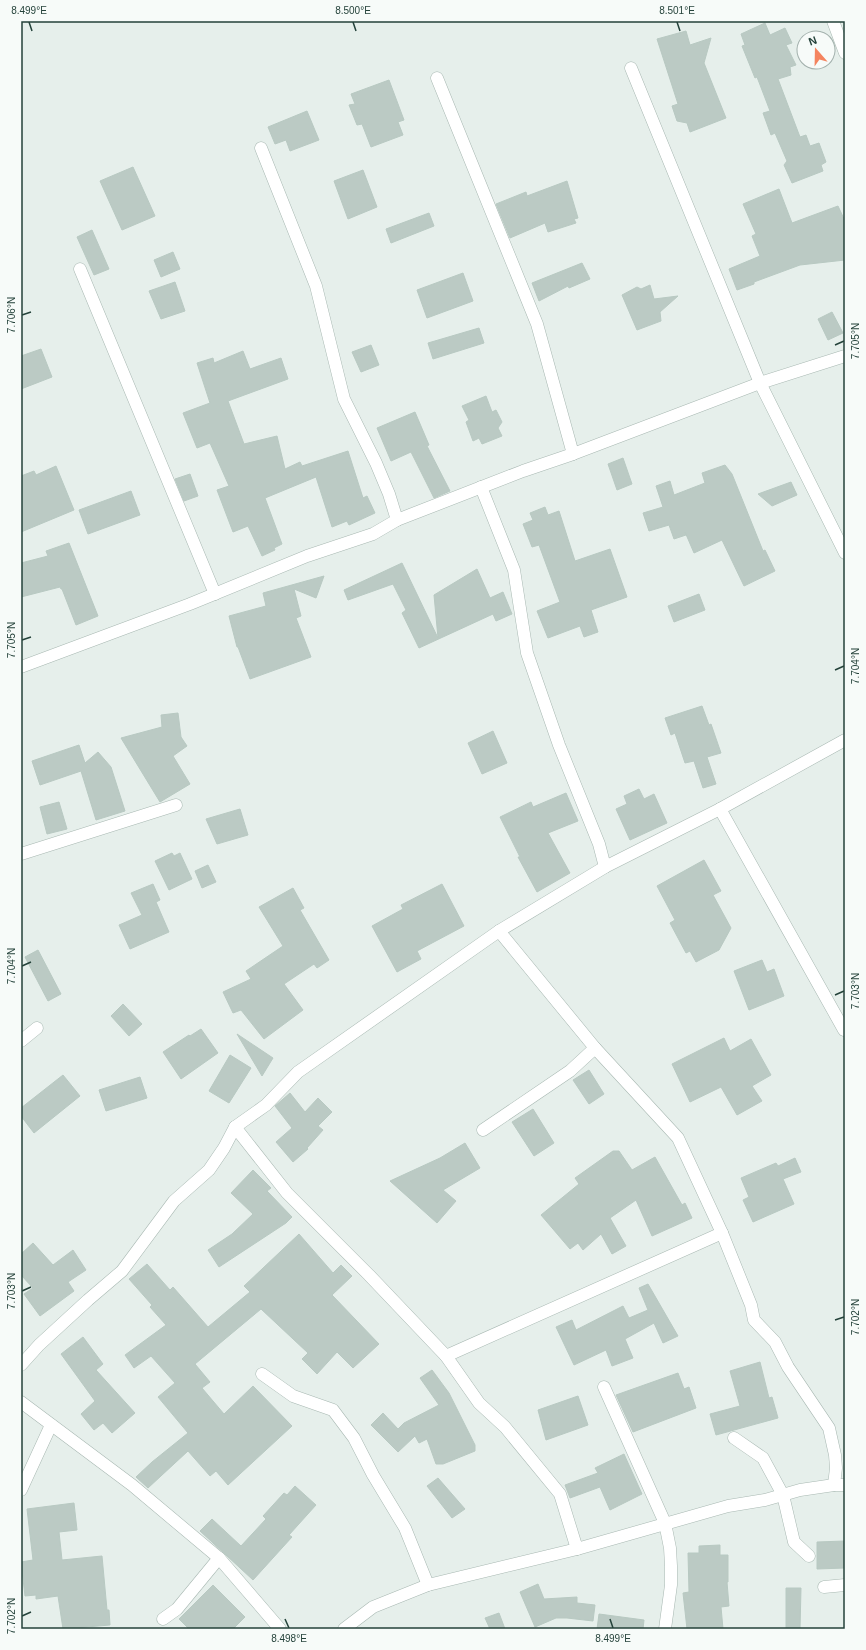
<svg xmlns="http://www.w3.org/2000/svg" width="866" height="1650" viewBox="0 0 866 1650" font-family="Helvetica,sans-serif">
	<rect width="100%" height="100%" fill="#e6efeb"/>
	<g fill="#bbcac4" stroke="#b8c9c2">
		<path d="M765,23l5,12 15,-7 7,15 -6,2 10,20 -6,2 1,8 -13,4 22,58 6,-2 4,11 9,-3 7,19 -5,3 2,6 -31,12 -8,-18 3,-4 -12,-28 -4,2 -8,-22 7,-2 -13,-34 -2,1 -13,-32 3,-1 -4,-11z"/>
		<path d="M686,31l4,14 21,-7 -7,25 22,55 -36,14 -3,-9 -10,-2 -5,-15 6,-2 -21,-65z"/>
		<path d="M389,80l15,40 -6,2 5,13 -32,12 -9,-23 -5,1 -8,-20 6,-1 -4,-10z"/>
		<path d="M307,111l12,29 -29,11 -4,-11 -11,4 -7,-17z"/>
		<path d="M133,167l22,49 -33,14 -22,-49z"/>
		<path d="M363,170l14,37 -29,12 -14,-38z"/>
		<path d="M567,181l11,37 -4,1 2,4 -28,9 -3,-9 -35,15 -14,-34 30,-12 1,4z"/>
		<path d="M779,189l13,34 46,-17 7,15v39l-45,5 -46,17v2l-17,6 -8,-21 31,-13 -8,-20 4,-2 -13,-30z"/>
		<path d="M429,213l5,13 -43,17 -5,-14z"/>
		<path d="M92,230l17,39 -15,6 -17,-38z"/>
		<path d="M173,252l7,17 -19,8 -7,-17z"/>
		<path d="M582,263l8,16 -21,9 -1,-2 -29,15 -7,-18z"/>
		<path d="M463,273l10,28 -46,17 -10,-28z"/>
		<path d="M175,282l10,29 -24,8 -12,-28z"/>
		<path d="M650,285l4,14 24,-3 -18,16 1,9 -24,9 -15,-35 15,-8 4,2z"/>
		<path d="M832,312l11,21 -15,7 -10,-21z"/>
		<path d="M479,328l5,15 -51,16 -5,-16z"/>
		<path d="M371,345l8,20 -18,7 -9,-20z"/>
		<path d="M41,349l11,28 -31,12v-33z"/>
		<path d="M243,351l7,18 31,-11 7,21 -60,22 16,43 33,-8 8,33 15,-7 2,4 46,-15 15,47 4,-2 8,17 -26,12 -2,-4 -15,6 -16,-50 -51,21 17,46 -8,4 1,2 -13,6 -14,-30 -15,6 -16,-42 12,-4 -19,-43 -13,5 -14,-35 27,-10 -13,-40 16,-5 1,5z"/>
		<path d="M486,396l6,16 4,-2 6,12 -4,6 4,8 -20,8 -3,-6 -6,3 -7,-19 3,-2 -7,-14z"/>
		<path d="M415,412l14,33 -2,1 23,45 -16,7 -23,-46 -20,9 -14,-33z"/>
		<path d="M623,458l9,26 -15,6 -9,-26z"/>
		<path d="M725,465l7,9 31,77 2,-1 10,21 -31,15 -22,-46 -28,13 -9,-21 1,3 -12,4 -5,-14 -20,6 -6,-18 20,-6 -7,-21 14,-5 4,14 31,-12 -3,-10z"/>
		<path d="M56,466l18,44 -53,22v-56l13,-5 2,4z"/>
		<path d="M190,474l8,22 -14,5 -9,-22z"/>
		<path d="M791,482l6,13 -25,11 -14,-12z"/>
		<path d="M131,491l9,24 -52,19 -9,-24z"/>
		<path d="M545,507l3,8 11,-4 16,50 35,-12 17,48 -36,13 7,22 -14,5 -4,-11 -32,12 -11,-27 23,-9 -21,-57 -7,2 -9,-23 10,-4 -3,-7z"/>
		<path d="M69,543l29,73 -22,9 -14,-36h-1l-1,-2 -39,10v-34l27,-7 -2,-5z"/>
		<path d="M402,563l36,75 -4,-43 43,-26 13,29 13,-6 9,22 -16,7 -3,-7 -74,34 -17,-35 4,-3 -13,-26 -45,16 -4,-10z"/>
		<path d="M324,576l-8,22 -22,-9 7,27 -5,2 15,39 -61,22 -12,-32h-1l-8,-31 37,-10 -3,-13z"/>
		<path d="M699,594l6,16 -31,12 -6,-16z"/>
		<path d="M702,706l7,19 2,-1 10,29 -14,4 9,27 -13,4 -9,-27 -9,2 -10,-30 -4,2 -6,-17z"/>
		<path d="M178,713l3,24 6,9 -14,10 17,28 -30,18 -39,-64 41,-11 -1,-12z"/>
		<path d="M493,731l14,32 -25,11 -14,-31z"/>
		<path d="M79,745l6,18 13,-11 13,15 14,44 -29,9 -15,-49 -41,14 -8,-24z"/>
		<path d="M639,789l5,10 10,-5 13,29 -37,17 -14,-31 11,-5 -3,-8z"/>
		<path d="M566,793l12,28 -30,12 22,40 -33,19 -19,-35h2l-20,-40 31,-15 2,5z"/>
		<path d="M59,802l8,27 -20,5 -7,-27z"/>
		<path d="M240,809l8,26 -31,9 -11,-25z"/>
		<path d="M172,853l2,3 6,-3 12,26 -23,11 -14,-29z"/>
		<path d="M704,860l17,31 -8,4 18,33 -12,22 -23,12 -6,-11 -4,2 -16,-30 5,-3 -18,-34z"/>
		<path d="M208,865l8,17 -14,6 -7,-17z"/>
		<path d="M153,884l7,16 -4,2 13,30 -39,17 -11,-24 23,-10 -11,-22z"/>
		<path d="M442,884l22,42 -47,25 4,8 -24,13 -25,-46 31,-17 -2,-4z"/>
		<path d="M293,888l11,20 -4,2 29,50 -12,8 -3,-4 -30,20 19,26 -39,29 -23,-29 -8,3 -10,-21 28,-13 -5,-8 37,-25 -24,-39z"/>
		<path d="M38,950l23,44 -13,7 -23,-44z"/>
		<path d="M762,960l5,12 7,-3 10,27 -35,14 -15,-39z"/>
		<path d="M123,1004l19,20 -13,12 -18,-20z"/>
		<path d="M201,1029l17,24 -37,26 -18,-27 26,-17 1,1z"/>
		<path d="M237,1034l36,24 -11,18z"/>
		<path d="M724,1038l6,13 21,-12 20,36 -19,11 10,15 -25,14 -16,-28 -31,15 -18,-38z"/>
		<path d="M230,1055l21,13 -22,35 -20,-12z"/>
		<path d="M589,1070l15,24 -15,10 -16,-24z"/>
		<path d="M63,1075l17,21 -46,37 -13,-17v-8z"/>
		<path d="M140,1077l7,21 -41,13 -7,-21z"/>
		<path d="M290,1093l15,19 13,-14 14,14 -14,14 5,4 -16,18 1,1 -15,13 -17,-20 16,-14 -17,-22z"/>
		<path d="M533,1109l21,34 -20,13 -22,-34z"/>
		<path d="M465,1143l15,25 -37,22 13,11 -19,22 -47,-42 50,-23z"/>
		<path d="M613,1151h6l13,19 23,-13 27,48 3,-2 7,15 -40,18 -16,-36 -26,18 16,28 -14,8 -11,-20 -18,16 -5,-7 -8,6 -29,-34 38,-31 -4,-6z"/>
		<path d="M795,1158l6,14 -18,7 11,25 -41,18 -10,-22 6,-3 -8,-19 35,-15 2,3z"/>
		<path d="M253,1170l18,18 -4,3 25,26 -6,6 -67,44 -11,-17 24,-16 21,-20 -22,-21z"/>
		<path d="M299,1234l34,39 8,-8 11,11 -20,19 47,49 -26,24 -16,-16 -20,22 -15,-15 6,-6 -47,-44 -66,55 15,18 -8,6 22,26 29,-28 39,40 -64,59 -12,-14 -6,5 -22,-25 -40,37 -12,-11 16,-15 36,-29 -30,-36 17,-14 -24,-27 -17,12 -9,-13 41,-30 -16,-18 2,-2 -23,-26 18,-15 23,26 3,-3 35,40 42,-35 -6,-6z"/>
		<path d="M33,1243l20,22 20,-15 13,20 -18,12 6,9 -34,25 -16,-22 9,-6 -12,-13v-21z"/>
		<path d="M648,1284l30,52 -15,7 -9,-20 -29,16 8,19 -21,8 -6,-16 -32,15 -18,-38 16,-7 4,10 47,-24 6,12 19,-8 -9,-22z"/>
		<path d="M83,1337l20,27 -7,6 39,43 -23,20 -9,-10 -9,7 -13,-16 14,-13 -34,-47z"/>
		<path d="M760,1362l9,36 3,-1 6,21 -62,17 -6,-21 30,-8 -10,-35z"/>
		<path d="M432,1370l17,23 26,52v6l-32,13h-7l-9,-25 -8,4 -4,-7 -17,16 -27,-27 12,-12 15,16 6,-6 35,-18 -19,-27z"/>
		<path d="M678,1373l6,16 5,-2 7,21 -63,24 -17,-37z"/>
		<path d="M578,1396l10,29 -42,15 -8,-30z"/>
		<path d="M624,1454l18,40 -32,16 -10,-23 -30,11 -5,-13 33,-12 -3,-5z"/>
		<path d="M438,1478l27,31 -13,9 -25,-32z"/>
		<path d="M295,1486l21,19 -27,30 3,2 -39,43 -53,-49 12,-12 29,27 25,-27 -3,-3 21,-23 3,2z"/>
		<path d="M74,1503l3,27 -18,2 3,28 40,-4 5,54h2l1,15 -47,4 -5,-33 -22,3v-4l-11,1 -4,-34 12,-2 -6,-51z"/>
		<path d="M845,1541v27l-28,1v-27z"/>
		<path d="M720,1545v10h8v27h-1l2,24 -8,1 2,22h-36l-4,-36 6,-1 -1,-39h11v-7z"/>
		<path d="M538,1584l6,15 33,-2v6l18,2 -2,16 -26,-3h-11l-21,9 -15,-35z"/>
		<path d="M213,1585l32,32 -12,12h-44l-10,-10z"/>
		<path d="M786,1588h15l-1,41h-14z"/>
		<path d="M499,1613l6,16h-15l-5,-11z"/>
		<path d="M599,1614l45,6 -1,9h-46z"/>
	</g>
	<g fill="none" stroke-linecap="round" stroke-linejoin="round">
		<g stroke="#a8b8b2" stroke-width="13">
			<g id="minor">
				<path d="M833,21l12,32"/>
				<path d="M631,68l129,315 85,170"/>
				<path d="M437,78l100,246 36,130"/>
				<path d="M261,148l55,138 28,113 32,64 13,31 8,26"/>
				<path d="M80,269l135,325"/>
				<path d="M481,487l33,83 13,83 32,92 40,99 6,23"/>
				<path d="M21,667l169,-63 117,-48 66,-22 24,-14 126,-49 50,-17 187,-71 85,-27"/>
				<path d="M720,809l124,221"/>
				<path d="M21,854l155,-49"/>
				<path d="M499,931l96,117 83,90 44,95 29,72 3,15 21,22 13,25 41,61 6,27 1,13 -2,17"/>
				<path d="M21,1041l16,-13"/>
				<path d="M235,1127l31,-22 32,-33 201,-141 106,-64 115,-58 125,-69"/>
				<path d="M483,1130l87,-59 25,-23"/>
				<path d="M446,1356l276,-123"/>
				<path d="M21,1365l18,-20 49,-45 34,-29 52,-70 35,-31 15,-22 11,-21 52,66 82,82 77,81 33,47 26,24 55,67 17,55 151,-43 37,-6 35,-10 34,-5h11"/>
				<path d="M262,1374l31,22 40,14 21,28 19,37 32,53 23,57"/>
				<path d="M604,1387l61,136 5,25 1,18v19l-6,44"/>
				<path d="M21,1402l111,83 87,73 61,71"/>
				<path d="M734,1438l29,20 20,37 11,47 15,14"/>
				<path d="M21,1490l30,-65"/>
				<path d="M824,1587l21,-2"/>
				<path d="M163,1619l14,-10 42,-51"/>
				<path d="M344,1629l29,-22 55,-22 149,-36"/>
			</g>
		</g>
		<use href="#minor" stroke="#fff" stroke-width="12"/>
	</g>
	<path fill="none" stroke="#24423a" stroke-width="1.5" d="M29,22l3,9M353,22l3,9M677,22l3,9M22,315l9,-3M835,345l9,-4M22,640l9,-3M835,670l9,-4M22,966l9,-4M835,995l9,-4M22,1291l9,-4M835,1320l9,-3M22,1616l9,-4M285,1619l4,9M610,1619l3,9"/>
	<rect width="866" height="1650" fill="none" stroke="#f7fbf9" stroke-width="44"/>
	<g transform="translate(816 50) rotate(340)"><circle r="19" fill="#f7fbf9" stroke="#a3b1ad"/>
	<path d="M0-3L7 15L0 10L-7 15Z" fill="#f4845f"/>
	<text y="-6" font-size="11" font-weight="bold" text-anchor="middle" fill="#24423a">N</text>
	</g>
	<rect x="22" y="22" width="822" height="1606" fill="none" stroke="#24423a" stroke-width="1.5"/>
	<g font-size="10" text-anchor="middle" fill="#24423a">
		<text x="29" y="14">8.499°E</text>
		<text x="353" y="14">8.500°E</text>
		<text x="677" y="14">8.501°E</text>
		<text transform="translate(11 315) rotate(-90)" y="4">7.706°N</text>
		<text transform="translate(855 341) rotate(-90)" y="4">7.705°N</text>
		<text transform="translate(11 640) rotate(-90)" y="4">7.705°N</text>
		<text transform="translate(855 666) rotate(-90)" y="4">7.704°N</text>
		<text transform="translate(11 966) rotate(-90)" y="4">7.704°N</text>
		<text transform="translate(855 991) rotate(-90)" y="4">7.703°N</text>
		<text transform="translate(11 1291) rotate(-90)" y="4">7.703°N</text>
		<text transform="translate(855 1317) rotate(-90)" y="4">7.702°N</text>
		<text transform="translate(11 1616) rotate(-90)" y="4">7.702°N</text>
		<text x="289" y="1642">8.498°E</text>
		<text x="613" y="1642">8.499°E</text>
	</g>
</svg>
